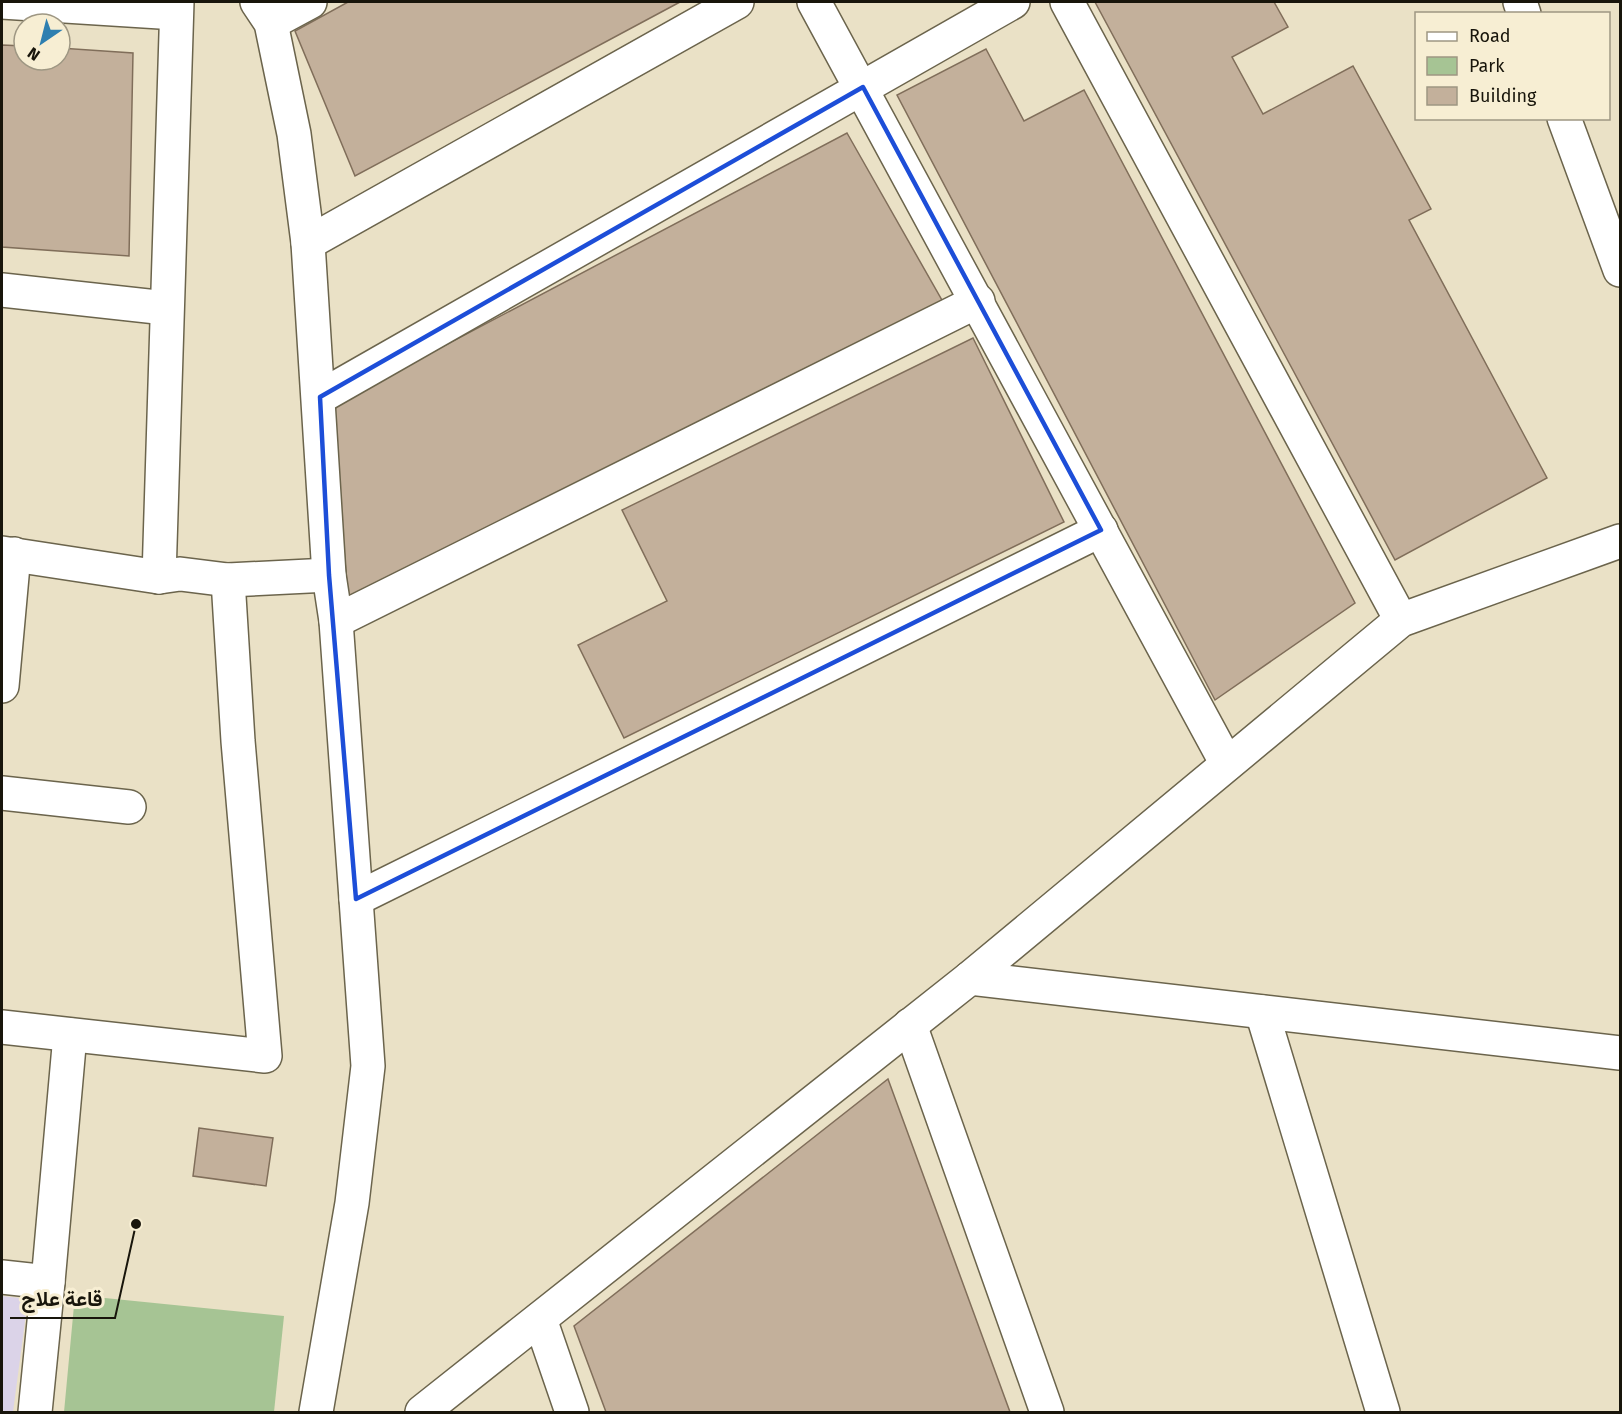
<svg xmlns="http://www.w3.org/2000/svg" width="1622" height="1414" viewBox="0 0 1622 1414" font-family="'Fira Sans',Vazirmatn,sans-serif">
	<rect width="100%" height="100%" fill="#eae1c6"/>
	<path fill="#dbd3e8" d="M2,1296l26,3 -15,113h-11z"/>
	<path fill="#a6c494" d="M75,1295l209,21 -10,96h-210z"/>
	<g fill="#c3b09b" stroke="#806e5a" stroke-width="1.5">
		<path d="M348,2h332l-325,174 -60,-145z"/>
		<path d="M1095,2h179l14,25 -56,30 31,57 90,-48 78,143 -22,11 138,258 -152,82z"/>
		<path d="M2,45l22,1v14h36v-12l73,5 -4,203 -127,-9z"/>
		<path d="M986,49l38,72 60,-31 271,513 -140,97 -318,-605z"/>
		<path d="M847,133l96,169 -595,295 -16,-192z"/>
		<path d="M973,338l91,184 -440,216 -46,-93 89,-44 -45,-91z"/>
		<path d="M888,1079l122,333h-404l-32,-86z"/>
		<path d="M199,1128l74,10 -7,48 -73,-10z"/>
	</g>
	<g fill="none" stroke-linecap="round" stroke-linejoin="round">
		<g stroke="#6b644c" stroke-width="36">
			<g id="minor">
				<path d="M2,2l174,11"/>
				<path d="M257,2l14,21 23,111 14,109 21,332 7,46 32,445 -16,137 -36,209"/>
				<path d="M814,2l413,762"/>
				<path d="M1067,2l334,618"/>
				<path d="M1520,2l4,12"/>
				<path d="M271,23l39,-21"/>
				<path d="M1564,118l56,152"/>
				<path d="M308,243l429,-241"/>
				<path d="M2,290l164,18"/>
				<path d="M320,397l693,-395"/>
				<path d="M2,553l157,24 21,-3 48,6 101,-5"/>
				<path d="M159,577l18,-575"/>
				<path d="M336,621l642,-320"/>
				<path d="M2,686l12,-132"/>
				<path d="M2,793l127,14"/>
				<path d="M356,899l745,-369"/>
				<path d="M970,978l650,75"/>
				<path d="M1262,1012l121,400"/>
				<path d="M910,1025l137,387"/>
				<path d="M2,1027l263,29 -27,-315 -10,-161"/>
				<path d="M2,1277l46,5 -13,130"/>
				<path d="M48,1282l22,-247"/>
				<path d="M540,1319l32,93"/>
				<path d="M422,1412l548,-434 431,-358 219,-79"/>
			</g>
		</g>
		<use href="#minor" stroke="#fff" stroke-width="33"/>
	</g>
	<path fill="none" stroke="#1d4ed8" stroke-width="4.5" stroke-linejoin="round" d="M863,87l238,443 -745,369 -27,-324 -9,-178z"/>
	<path fill="none" stroke="#18150b" stroke-width="2" d="M136 1224L115 1318H10"/>
	<circle fill="#18150b" stroke="#f7eed3" stroke-width="2" cx="136" cy="1224" r="6"/>
	<g font-size="21" text-anchor="middle" font-weight="bold" fill="#18150b" stroke="#f7eed3" stroke-width="6" stroke-linejoin="round" paint-order="stroke">
		<text x="62" y="1306">قاعة علاج</text>
	</g>
	<rect width="1622" height="1414" fill="none" stroke="#18150b" stroke-width="6"/>
	<rect x="1415" y="12" width="195" height="108" fill="#f7eed3" stroke="#9e9783" stroke-width="1.5"/>
	<rect x="1427" y="32" width="30" height="9" fill="#ffffff" stroke="#9e9783" stroke-width="1.5"/>
	<text x="1469" y="42" font-size="18" fill="#18150b">Road</text>
	<rect x="1427" y="57" width="30" height="18" fill="#a6c494" stroke="#9e9783" stroke-width="1.5"/>
	<text x="1469" y="72" font-size="18" fill="#18150b">Park</text>
	<rect x="1427" y="87" width="30" height="18" fill="#c3b09b" stroke="#9e9783" stroke-width="1.5"/>
	<text x="1469" y="102" font-size="18" fill="#18150b">Building</text>
	<g transform="translate(42 42) rotate(215)"><circle r="28" fill="#f7eed3" stroke="#9e9783" stroke-width="1.5"/>
	<path d="M0-4.5L10 22L0 15L-10 22Z" fill="#2e7fb0"/>
	<text y="-9" font-size="16" font-weight="bold" text-anchor="middle" fill="#18150b">N</text>
	</g>
</svg>
